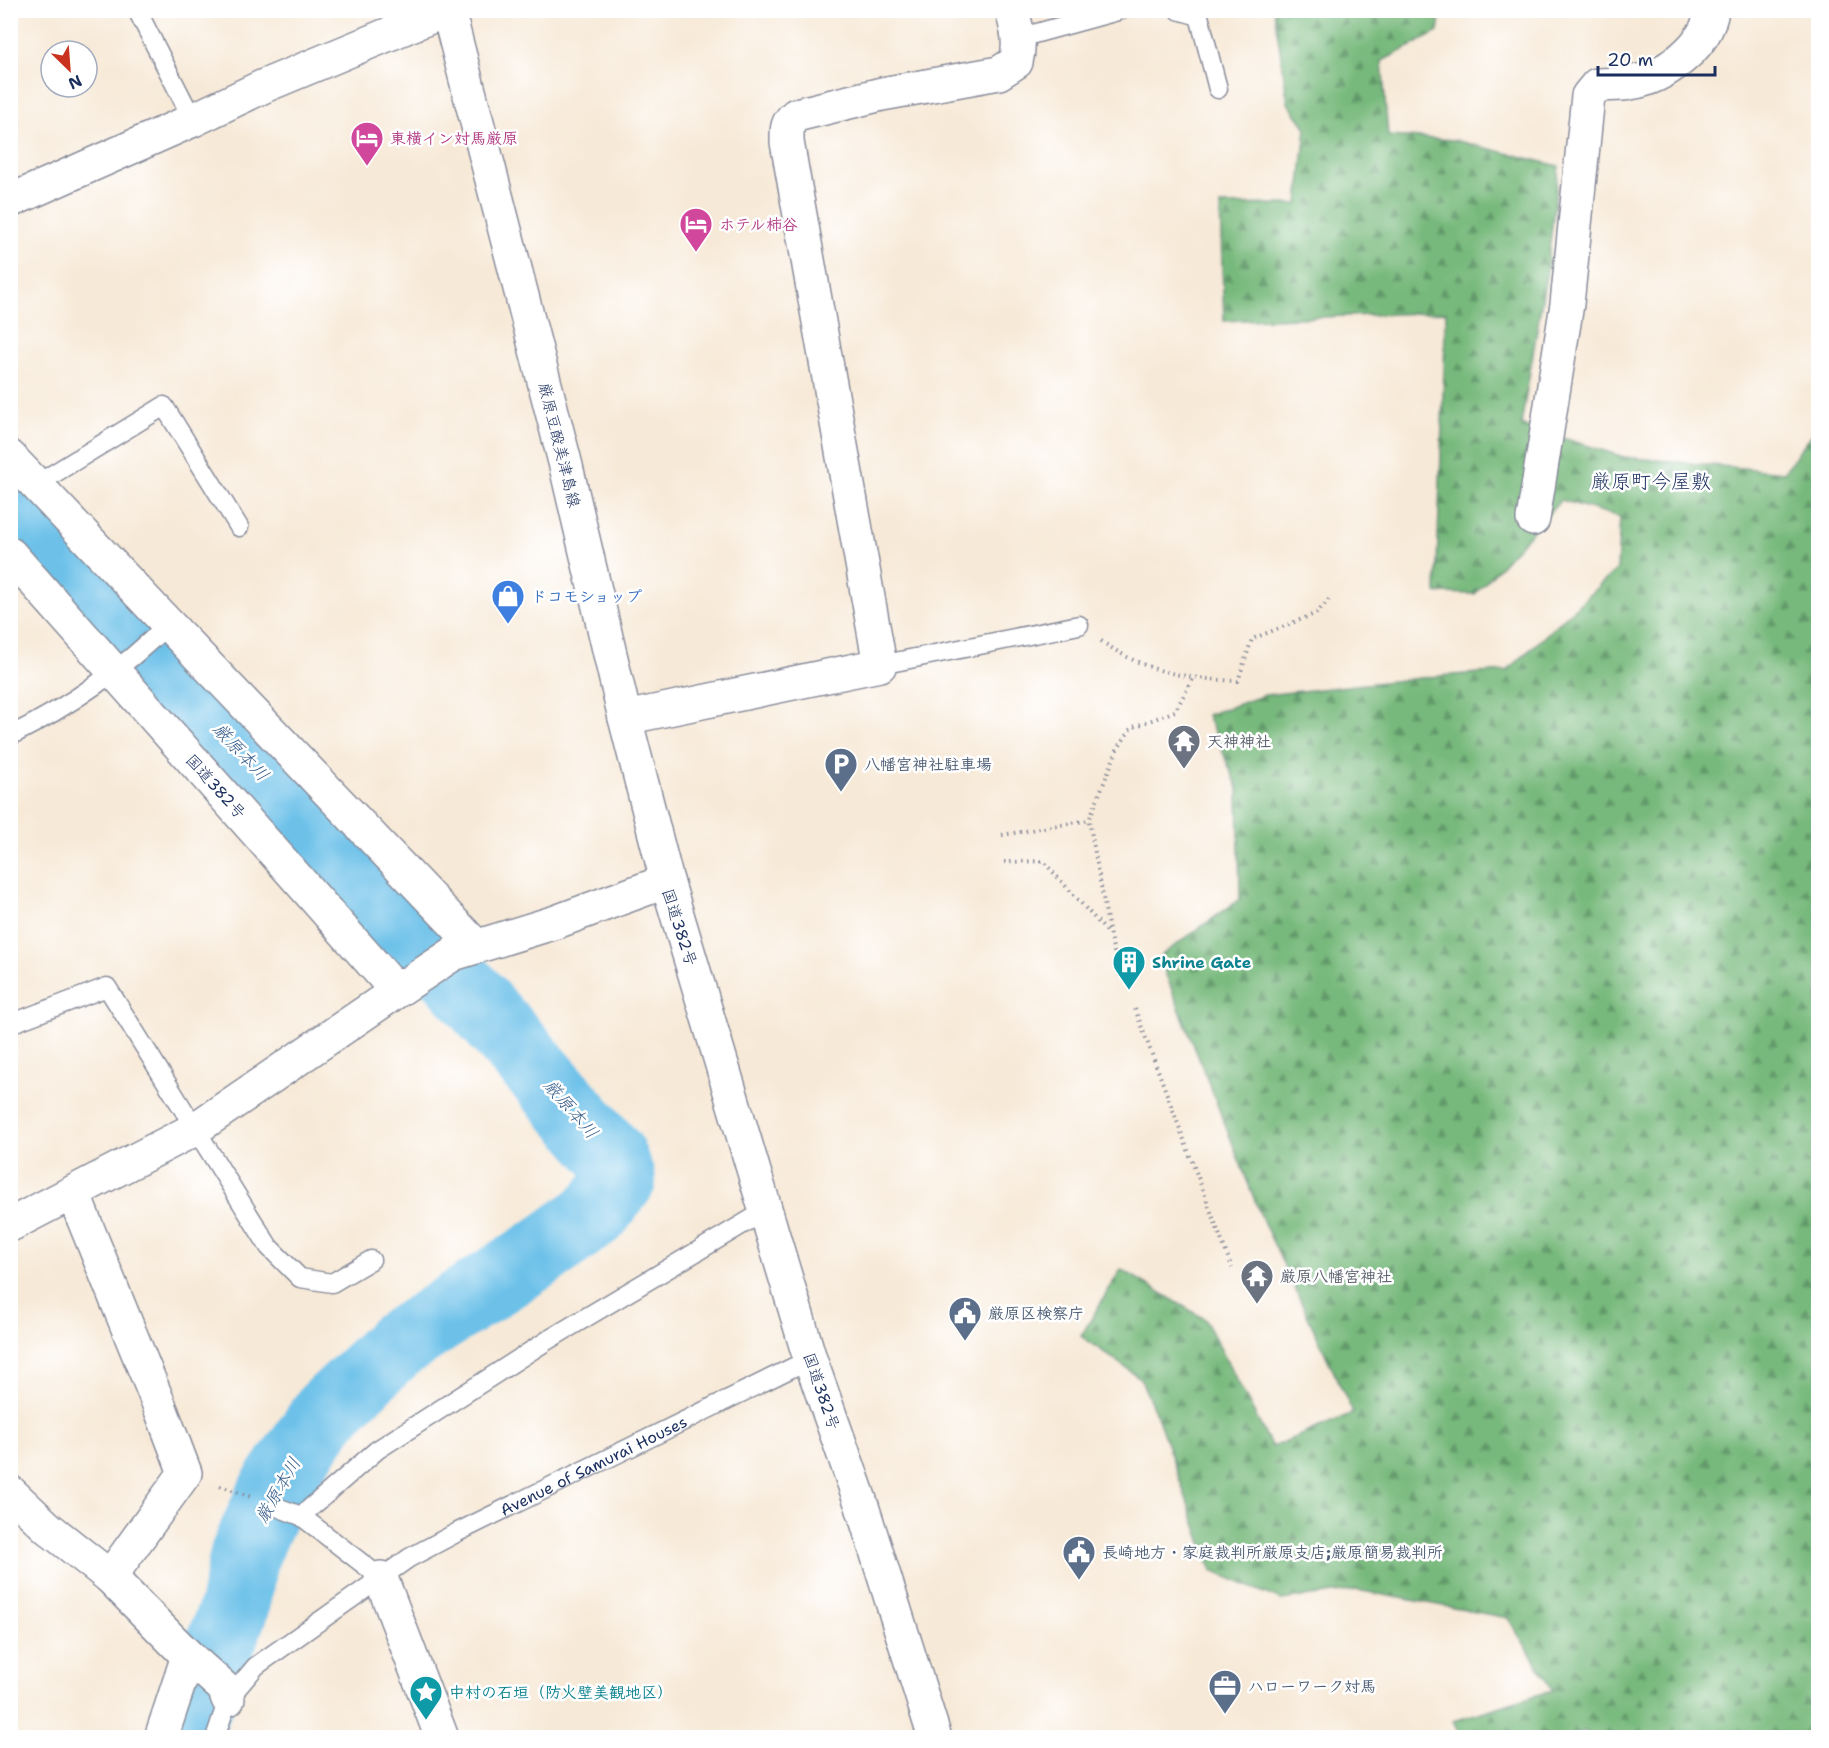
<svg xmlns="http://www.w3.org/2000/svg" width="1829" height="1748" viewBox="0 0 1829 1748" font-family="'Shantell Sans','Klee One',sans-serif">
	<defs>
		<pattern id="forest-firs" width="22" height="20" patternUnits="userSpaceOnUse" patternTransform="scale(1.5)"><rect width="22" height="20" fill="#77b97c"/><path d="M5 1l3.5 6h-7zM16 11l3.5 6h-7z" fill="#619769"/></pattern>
	</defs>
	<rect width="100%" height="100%" fill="#fff"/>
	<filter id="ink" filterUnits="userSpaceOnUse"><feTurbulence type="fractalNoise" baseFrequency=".0167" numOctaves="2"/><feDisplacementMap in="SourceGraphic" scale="12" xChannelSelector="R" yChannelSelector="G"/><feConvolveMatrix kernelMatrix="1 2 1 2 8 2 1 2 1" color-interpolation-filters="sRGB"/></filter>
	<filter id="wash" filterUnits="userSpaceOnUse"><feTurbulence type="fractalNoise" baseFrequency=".008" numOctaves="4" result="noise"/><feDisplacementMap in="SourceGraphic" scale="24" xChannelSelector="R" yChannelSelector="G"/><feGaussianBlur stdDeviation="1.35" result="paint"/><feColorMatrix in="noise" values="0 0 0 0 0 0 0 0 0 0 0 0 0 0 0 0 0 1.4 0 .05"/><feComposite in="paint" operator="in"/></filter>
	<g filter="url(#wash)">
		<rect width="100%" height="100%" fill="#f7e9d7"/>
		<path fill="url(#forest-firs)" stroke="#49746d" stroke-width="1.5" d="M1274,11h167l-3,21 -56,29 6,75 66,4 105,26 -12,104 -26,155 103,32 160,15 34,-46v1311l-229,1 -3,-7 -20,7 -106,-1 -7,-16 100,-31 -45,-72 -151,-28 -76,10 -69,-29 -55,-155 -17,-38 -59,-42 40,-67 84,50 67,128 81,-34 -90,-192 -104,-264 81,-58 -2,-111 -31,-73 58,-20 174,-19 68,-5 110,-102 3,-52 -59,-17 -86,94 -39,-1 10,-281 -222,9 -4,-116 78,-1 8,-76 -18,-25z"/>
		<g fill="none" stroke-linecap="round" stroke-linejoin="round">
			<path stroke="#6dc1e9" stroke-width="70" d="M10,505l116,126 181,191 62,72 67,61 175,200 10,25 -24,32 -48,35 -152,98 -70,66 -54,80 -28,63 -11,53 -49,131"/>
		</g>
	</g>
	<g filter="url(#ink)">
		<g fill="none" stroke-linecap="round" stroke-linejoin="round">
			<g stroke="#898c9a" stroke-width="21">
				<g id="lane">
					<path d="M137,10l56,110"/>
					<path d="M1178,10l21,6 19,73"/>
					<path d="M1019,38l102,-28"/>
					<path d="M37,484l127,-78 75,121"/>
					<path d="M880,665l199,-40"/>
					<path d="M10,736c58,-29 112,-66 158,-112"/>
					<path d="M18,1021l89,-34 162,260 31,31 32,5 39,-23"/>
					<path d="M277,1507l24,9 80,62"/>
					<path d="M301,1516l76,-66 171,-110 217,-129"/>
					<path id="s1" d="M215,1738l13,-39 28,-33 153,-108 49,-26 352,-173"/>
				</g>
			</g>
			<g stroke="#898c9a" stroke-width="36">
				<g id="street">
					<path d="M10,201l183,-81 71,-34 183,-76"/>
					<path d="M10,457l158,167 308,322"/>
					<path d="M1533,519l34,-215 21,-208 9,-11c11,-1 22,0 33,-2 34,-5 77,-37 82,-73"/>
					<path d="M625,718l255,-53 -93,-523c0,-12 -1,-19 9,-27l86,-21 117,-21 17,-11c5,-19 1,-33 -4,-52"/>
					<path d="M73,1193l85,209 27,71 -75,104"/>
					<path d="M10,1225l185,-96 202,-138"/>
					<path d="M10,1492l38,36 62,49 78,79 36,32 4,11"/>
					<path d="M381,1578l61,160"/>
					<path d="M161,1738l27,-82"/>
				</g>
			</g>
			<g stroke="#898c9a" stroke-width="36">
				<path id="primary" d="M448,10l117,452 60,256 42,163"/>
			</g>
			<g stroke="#898c9a" stroke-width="36">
				<path id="highway" d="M10,554l387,437 56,-37 103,-32 111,-41 143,478 51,144 74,235"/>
			</g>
			<g stroke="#898c9a" stroke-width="4" stroke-dasharray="1.5 4.5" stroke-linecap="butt">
				<path d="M1101,641c46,32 82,37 137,40l14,-42 65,-26 15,-17"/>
				<path d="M1002,835l87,-15"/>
				<path d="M1004,862l39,-1 66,73"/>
				<path d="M1120,976l-10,-40 -21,-116 28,-70 14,-22 44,-17 18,-32"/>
				<path d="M1135,1009l97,259"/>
				<path d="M220,1486l32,11"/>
			</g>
			<use href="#lane" stroke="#fff" stroke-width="18"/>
			<use href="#street" stroke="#fff" stroke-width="33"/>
			<use href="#primary" stroke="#fff" stroke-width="33"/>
			<use href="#highway" stroke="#fff" stroke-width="33"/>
		</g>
	</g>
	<defs>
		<g id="hotel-pin" transform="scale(1.725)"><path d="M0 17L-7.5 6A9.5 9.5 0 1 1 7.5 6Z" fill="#d1479c" stroke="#fff"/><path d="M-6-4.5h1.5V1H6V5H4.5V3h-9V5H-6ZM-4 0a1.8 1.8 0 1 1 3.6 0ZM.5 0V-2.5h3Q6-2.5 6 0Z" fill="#fff"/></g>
		<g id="shop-pin" transform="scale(1.725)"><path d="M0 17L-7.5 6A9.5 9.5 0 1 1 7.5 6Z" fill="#3f7fe0" stroke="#fff"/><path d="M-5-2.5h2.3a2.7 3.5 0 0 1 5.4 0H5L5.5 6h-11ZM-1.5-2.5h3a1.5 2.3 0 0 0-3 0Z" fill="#fff"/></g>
		<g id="temple-pin" transform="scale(1.725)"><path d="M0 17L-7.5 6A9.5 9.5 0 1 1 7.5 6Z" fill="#6b7280" stroke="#fff"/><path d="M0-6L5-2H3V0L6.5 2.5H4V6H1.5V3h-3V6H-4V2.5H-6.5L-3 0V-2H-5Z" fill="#fff"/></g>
		<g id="parking-pin" transform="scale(1.725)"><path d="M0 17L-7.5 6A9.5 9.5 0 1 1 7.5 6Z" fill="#5c6f8a" stroke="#fff"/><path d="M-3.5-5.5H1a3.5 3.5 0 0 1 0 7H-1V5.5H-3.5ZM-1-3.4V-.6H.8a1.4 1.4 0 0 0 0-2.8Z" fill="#fff"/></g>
		<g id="building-pin" transform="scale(1.725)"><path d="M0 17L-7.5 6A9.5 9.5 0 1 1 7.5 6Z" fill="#0f9aa8" stroke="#fff"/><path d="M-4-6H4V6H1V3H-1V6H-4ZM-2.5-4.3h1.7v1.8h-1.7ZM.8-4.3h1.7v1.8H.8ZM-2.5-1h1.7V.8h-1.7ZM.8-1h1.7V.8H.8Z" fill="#fff"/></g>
		<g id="civic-pin" transform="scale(1.725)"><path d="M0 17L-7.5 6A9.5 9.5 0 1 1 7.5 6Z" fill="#5c6f8a" stroke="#fff"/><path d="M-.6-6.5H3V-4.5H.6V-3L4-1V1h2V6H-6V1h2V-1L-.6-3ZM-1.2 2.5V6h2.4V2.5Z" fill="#fff"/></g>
		<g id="office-pin" transform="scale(1.725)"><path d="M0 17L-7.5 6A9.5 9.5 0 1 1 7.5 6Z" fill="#5c6f8a" stroke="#fff"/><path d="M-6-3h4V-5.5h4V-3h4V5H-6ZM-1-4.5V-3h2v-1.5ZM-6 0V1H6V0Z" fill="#fff"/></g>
		<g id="sight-pin" transform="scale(1.725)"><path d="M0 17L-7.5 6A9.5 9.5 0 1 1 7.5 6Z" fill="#0f9aa8" stroke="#fff"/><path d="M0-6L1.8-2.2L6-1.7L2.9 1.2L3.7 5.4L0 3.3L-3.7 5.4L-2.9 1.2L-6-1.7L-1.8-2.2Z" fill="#fff"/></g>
	</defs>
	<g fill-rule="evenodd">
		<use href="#hotel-pin" x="367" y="138"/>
		<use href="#hotel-pin" x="696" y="224"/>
		<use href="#shop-pin" x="508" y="596"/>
		<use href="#temple-pin" x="1184" y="741"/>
		<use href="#parking-pin" x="841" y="764"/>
		<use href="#building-pin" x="1129" y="962"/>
		<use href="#temple-pin" x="1257" y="1276"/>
		<use href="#civic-pin" x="965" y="1313"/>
		<use href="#civic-pin" x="1079" y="1552"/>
		<use href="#office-pin" x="1225" y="1686"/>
		<use href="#sight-pin" x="426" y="1692"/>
	</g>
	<g text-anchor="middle" stroke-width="5" stroke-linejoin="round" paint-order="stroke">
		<g font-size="16" font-weight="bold" fill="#b23c85" stroke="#fff" text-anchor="start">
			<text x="390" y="144">東横イン対馬厳原</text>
			<text x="719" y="230">ホテル柿谷</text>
		</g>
		<g font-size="16" fill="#1b2f5e" stroke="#fff">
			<text transform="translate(560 445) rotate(76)" y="6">厳原豆酘美津島線</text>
			<text transform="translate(216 786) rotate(48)" y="6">国道382号</text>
			<text transform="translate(680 927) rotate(72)" y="6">国道382号</text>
			<text transform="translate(822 1391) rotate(71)" y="6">国道382号</text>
			<text dy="6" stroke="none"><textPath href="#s1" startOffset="478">Avenue of Samurai Houses</textPath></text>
		</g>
		<g font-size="16" font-weight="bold" fill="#366cbe" stroke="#fff" text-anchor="start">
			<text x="531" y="602">ドコモショップ</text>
		</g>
		<g font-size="16" font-weight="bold" fill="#5b616d" stroke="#fff" text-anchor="start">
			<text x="1207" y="747">天神神社</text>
			<text x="1280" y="1282">厳原八幡宮神社</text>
		</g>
		<g font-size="16" font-weight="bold" fill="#4e5e75" stroke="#fff" text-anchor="start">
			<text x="864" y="770">八幡宮神社駐車場</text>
			<text x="988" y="1319">厳原区検察庁</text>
			<text x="1102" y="1558">長崎地方・家庭裁判所厳原支店;厳原簡易裁判所</text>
			<text x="1248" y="1692">ハローワーク対馬</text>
		</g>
		<g font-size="16" font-weight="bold" fill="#0d838f" stroke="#fff" text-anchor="start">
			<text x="1152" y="968">Shrine Gate</text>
			<text x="449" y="1698">中村の石垣（防火壁美観地区）</text>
		</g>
		<g font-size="18" font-style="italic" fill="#345b88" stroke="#fff">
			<text transform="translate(241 752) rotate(47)" y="6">厳原本川</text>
			<text transform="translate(571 1109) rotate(49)" y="6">厳原本川</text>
			<text transform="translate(278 1490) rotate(-60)" y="6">厳原本川</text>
		</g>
		<g font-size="20" fill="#1b2f5e" stroke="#fff">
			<text x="1651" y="488">厳原町今屋敷</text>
		</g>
	</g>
	<rect width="1829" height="1748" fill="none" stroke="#fff" stroke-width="36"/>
	<g transform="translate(69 69) rotate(155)"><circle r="28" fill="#ffffff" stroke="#a4acbf" stroke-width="1.5"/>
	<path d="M0-4.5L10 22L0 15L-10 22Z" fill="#c8321e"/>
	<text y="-9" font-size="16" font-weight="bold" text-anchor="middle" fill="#1b2f5e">N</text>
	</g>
	<path d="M1598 66v9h117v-9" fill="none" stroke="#1b2f5e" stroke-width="3"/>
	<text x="1607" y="66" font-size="18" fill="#1b2f5e" stroke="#ffffff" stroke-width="4.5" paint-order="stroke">20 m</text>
</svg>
